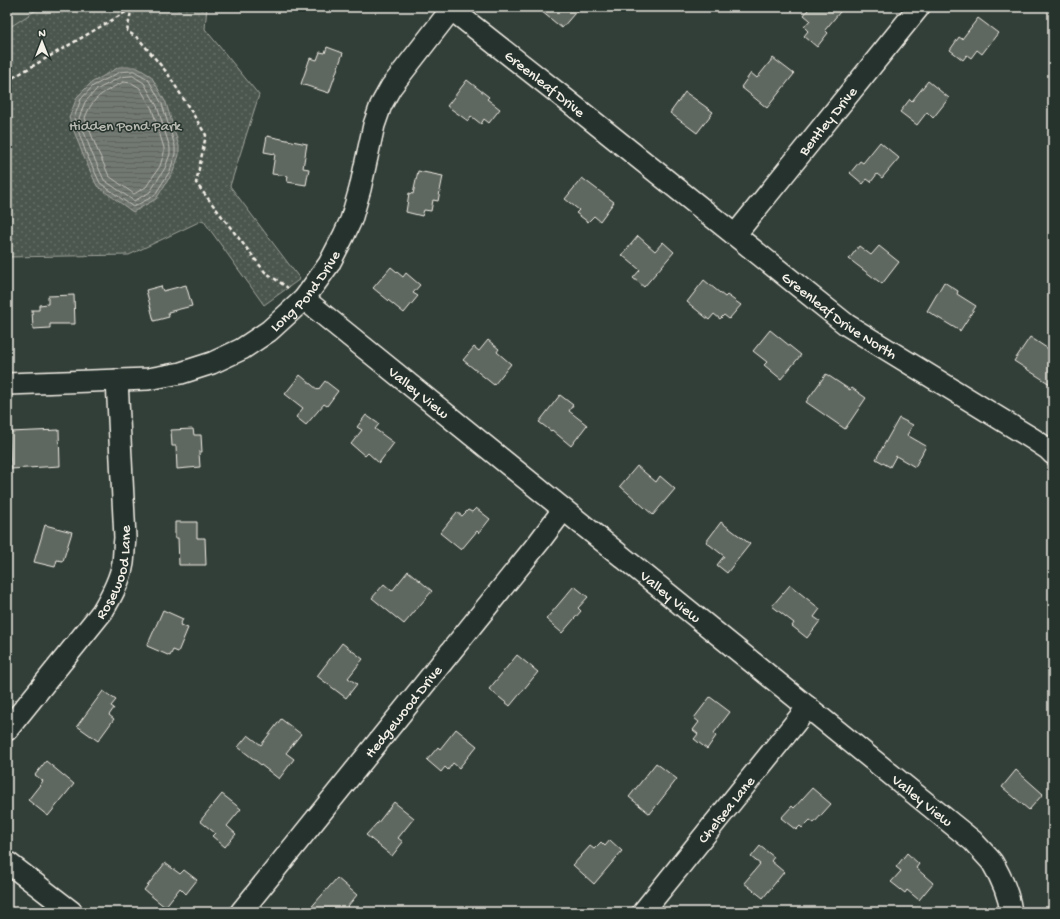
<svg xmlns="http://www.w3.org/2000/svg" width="1060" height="919" viewBox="0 0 1060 919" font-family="'Gochi Hand',sans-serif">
	<defs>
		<pattern id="grass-dots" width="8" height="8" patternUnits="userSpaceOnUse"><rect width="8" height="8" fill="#4c564f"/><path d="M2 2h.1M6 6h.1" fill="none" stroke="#666f68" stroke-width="1.8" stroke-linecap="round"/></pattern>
		<pattern id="water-rules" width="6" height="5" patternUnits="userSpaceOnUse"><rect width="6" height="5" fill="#727972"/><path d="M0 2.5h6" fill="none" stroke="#60635e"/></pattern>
	</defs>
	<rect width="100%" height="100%" fill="#323e38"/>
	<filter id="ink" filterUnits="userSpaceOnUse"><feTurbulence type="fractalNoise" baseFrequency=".025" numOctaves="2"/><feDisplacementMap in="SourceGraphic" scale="8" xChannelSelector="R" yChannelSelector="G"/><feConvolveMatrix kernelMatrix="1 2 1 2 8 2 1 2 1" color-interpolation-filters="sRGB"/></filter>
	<g filter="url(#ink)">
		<path fill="url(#grass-dots)" stroke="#a0a49c" d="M7,7h200l-2,22 54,66 -29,91 70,93 -36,26 -61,-85 -74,35 -122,2z"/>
		<path fill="#4c564f" stroke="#a0a49c" d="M7,7h34l-34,22z"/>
		<path fill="url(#water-rules)" stroke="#a6a9a1" d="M119,67h17l15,9 15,27 13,43v9l-6,17 -17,27 -23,13 -36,-26 -14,-31 -14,-37 8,-21 14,-14z"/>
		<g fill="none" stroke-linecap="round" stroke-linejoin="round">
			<g stroke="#c0c1b9" stroke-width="1">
				<path d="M134,71l14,8 14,25 13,42v8l-5,17 -16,25 -21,11 -33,-24 -14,-30 -12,-35 7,-19 12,-13 27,-14z"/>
				<path d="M133,76l11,7 13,23 13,42v6l-5,14 -15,24 -16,9 -30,-21 -13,-29 -12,-33 6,-16 11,-12 25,-13z"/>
				<path d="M123,82l9,1 8,5 12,21 12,39v5l-4,13 -14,21 -12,7 -25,-18 -12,-27 -12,-31c8,-22 18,-25 38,-36z"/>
			</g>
		</g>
		<g fill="#5f6861" stroke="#f4f1e8">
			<path d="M536,7h44l-18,21z"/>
			<path d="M810,7h34l-19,23 3,3 -11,14 -13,-11 4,-5 -4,-4 6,-7 -6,-5z"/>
			<path d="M978,18l20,15 -16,21 -5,-4 -6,8 -4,-3 -4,5 -13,-10 9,-13 3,2z"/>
			<path d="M327,47l16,6 -14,40 -28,-9 9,-26 7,2 3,-8 5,1z"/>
			<path d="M773,58l21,16 -27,34 -26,-21 10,-14 6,5z"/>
			<path d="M467,80l22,17 -2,2 13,10 -11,14 -5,-4 -3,5 -10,-8 -3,5 -21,-15z"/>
			<path d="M928,81l21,17 -16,20 -6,-6 -10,13 -17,-13 10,-13 2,2z"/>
			<path d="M685,92l28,20 -16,21 -27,-20z"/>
			<path d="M267,136l40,8 -4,24 6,1 -3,16 -19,-3 1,-6 -16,-2 3,-20 -11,-2z"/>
			<path d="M880,142l19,16 -17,20 -5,-4 -6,8 -4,-3 -4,5 -13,-11 10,-12 3,2z"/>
			<path d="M418,171l25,5 -5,25 -5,-1 -2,11 -7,-1 -2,6 -16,-4 3,-19 4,1z"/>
			<path d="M582,178l32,24 -14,19 -6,-5 -6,6 -12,-9 3,-3 -14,-11z"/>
			<path d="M638,236l17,15 8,-9 11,10 -30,35 -11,-9 7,-8 -18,-15z"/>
			<path d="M859,246l12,9 8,-9 20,16 -17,22 -33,-25z"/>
			<path d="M391,267l12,10 3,-4 14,12 -7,8 5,3 -14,17 -31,-25z"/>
			<path d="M704,280l21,17 2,-2 14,10 -12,14 -5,-4 -4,4 -6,-5 -5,6 -22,-18z"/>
			<path d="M944,282l14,9 -1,3 19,12 -16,25 -33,-20z"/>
			<path d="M186,285l6,21 -24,6 1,5 -15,4 -8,-31 15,-4 2,5z"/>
			<path d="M74,295l1,29h-25v4l-17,1 -1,-19h7v-5l9,-1v-8z"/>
			<path d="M770,330l31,25 -20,24 -17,-14 3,-3 -14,-11z"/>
			<path d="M1030,337l23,15v34l-39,-25z"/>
			<path d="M488,340l11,9 -2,3 14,12 -17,21 -31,-25 11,-13 5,4z"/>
			<path d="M826,374l24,16 2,-2 14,10 -21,31 -39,-27z"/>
			<path d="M300,375l18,15 7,-9 13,10 -11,15 -3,-2 -18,21 -10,-8 7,-9 -18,-14z"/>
			<path d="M560,395l13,10 -4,6 18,14 -16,21 -19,-16 -1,1 -12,-9z"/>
			<path d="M366,415l13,9 -4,5 19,14 -15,20 -11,-10 -3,3 -14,-12 11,-14 -5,-3z"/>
			<path d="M899,418l14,7 -6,10 19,11 -11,21 -19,-11 -6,11 -14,-8z"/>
			<path d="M193,429l1,6h7l1,17h-3l1,15 -23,2 -1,-23h-4l-1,-16z"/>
			<path d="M59,430l1,36 -49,3 -2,-37z"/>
			<path d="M637,466l19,16 4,-6 15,13 -22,26 -33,-29z"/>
			<path d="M476,508l14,11 -11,14 -2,-2 -16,19 -21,-17 17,-21 5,4 6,-6 4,2z"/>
			<path d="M175,522h22v16h8l1,27h-27l-1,-27h-3z"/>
			<path d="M721,522l29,22 -23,29 -10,-8 7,-9 -18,-14z"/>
			<path d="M45,525l27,7 -9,29 -6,-1 -2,7 -21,-5z"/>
			<path d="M408,571l24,20 -28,33 -32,-26 12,-14 8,7z"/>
			<path d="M790,585l30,24 -6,8 6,4 -13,17 -15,-12 2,-3 -22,-17z"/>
			<path d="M574,586l14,11 -10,11 3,3 -19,22 -16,-14z"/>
			<path d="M163,610l20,9 -3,6 8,3 -10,24 -5,-2 -3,6 -23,-10z"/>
			<path d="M342,643l21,16 -15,19 9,6 -11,14 -29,-22z"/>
			<path d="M517,655l21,17 -28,34 -21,-17z"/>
			<path d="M103,691l13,9 -5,6 3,2 -5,7 5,4 -16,22 -21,-15z"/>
			<path d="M710,697l20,15 -16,21 2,3 -9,13 -13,-10 4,-5 -5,-4 6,-8 -5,-4z"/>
			<path d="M281,719l20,15 -15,19 8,6 -15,20 -41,-32 10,-12 13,10z"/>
			<path d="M456,729l21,17 -18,22 -6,-5 -5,7 -3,-3 -4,5 -14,-12 11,-13 2,2z"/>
			<path d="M46,761l28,23 -26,32 -20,-16 15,-19 -8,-6z"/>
			<path d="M656,763l21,16 -27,35 -21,-17z"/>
			<path d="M1016,770l27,24 -14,16 -27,-23z"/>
			<path d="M812,788l19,16 -17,19 -4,-3 -8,8 -2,-2 -4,4 -15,-12 11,-12 2,2z"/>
			<path d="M222,794l19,15 -14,17 9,8 -11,13 -13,-11 3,-3 -15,-12z"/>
			<path d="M394,802l20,16 -16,20 5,4 -11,14 -26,-21 11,-12v1z"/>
			<path d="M610,840l12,11 -28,33 -21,-19 17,-19 4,3 7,-7 4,4z"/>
			<path d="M760,846l14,11 -3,4 13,11 -21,26 -19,-15 16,-19 -9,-7z"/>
			<path d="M907,853l12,11 -3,4 17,15 -14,17 -12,-10 -2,3 -14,-11 10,-11 -5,-4z"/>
			<path d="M165,863l15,11 4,-4 13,10 -11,14 -6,-6 -15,19 -21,-17z"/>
			<path d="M337,878l20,17 -14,17h-36z"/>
		</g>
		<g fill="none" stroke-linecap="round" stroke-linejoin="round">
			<g stroke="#f4f1e8" stroke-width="24">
				<g id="minor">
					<path id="s1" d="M451,9l108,85 288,231 186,114 15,10 5,5"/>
					<path id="s2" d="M735,235l184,-228"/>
					<path id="s3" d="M304,299l669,542c6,7 13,14 19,21 9,15 17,33 19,50"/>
					<path id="s4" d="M7,384l141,-5 33,-6 31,-10 30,-14 27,-18 35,-32 25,-35 15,-29 7,-15 9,-31 14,-64 7,-20 10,-18 62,-80"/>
					<path id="s5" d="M7,730l95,-118c9,-15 18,-31 21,-49 1,-8 1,-17 2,-25l-8,-158"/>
					<path d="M7,862l65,50"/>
					<path id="s6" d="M241,912l298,-370 24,-32"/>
					<path id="s7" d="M643,912l165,-205"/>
				</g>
			</g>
			<g stroke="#f4f1e8" stroke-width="2.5" stroke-dasharray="4 3" stroke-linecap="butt">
				<path d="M132,7l-5,24 12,8 29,35 38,61 -10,48 69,89 23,16"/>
				<path d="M7,81l124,-72"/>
			</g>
			<use href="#minor" stroke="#26332d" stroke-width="21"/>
		</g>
	</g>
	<g text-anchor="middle" stroke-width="3" stroke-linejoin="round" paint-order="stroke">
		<g font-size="15" fill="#f4f1e8" stroke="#26332d">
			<text dy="5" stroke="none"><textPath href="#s1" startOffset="120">Greenleaf Drive</textPath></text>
			<text dy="5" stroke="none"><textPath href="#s2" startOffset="147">Bentley Drive</textPath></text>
			<text dy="5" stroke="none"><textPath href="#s4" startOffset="327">Long Pond Drive</textPath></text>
			<text dy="5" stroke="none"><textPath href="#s1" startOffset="495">Greenleaf Drive North</textPath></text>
			<text dy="5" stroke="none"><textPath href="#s3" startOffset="148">Valley View</textPath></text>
			<text dy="5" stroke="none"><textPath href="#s5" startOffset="194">Rosewood Lane</textPath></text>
			<text dy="5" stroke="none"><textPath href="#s3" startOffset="472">Valley View</textPath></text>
			<text dy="5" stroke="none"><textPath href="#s6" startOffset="258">Hedgewood Drive</textPath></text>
			<text dy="5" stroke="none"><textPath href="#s3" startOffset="796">Valley View</textPath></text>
			<text dy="5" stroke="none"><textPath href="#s7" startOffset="132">Chelsea Lane</textPath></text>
		</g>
		<g font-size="15" fill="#b9bbb2" stroke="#26332d">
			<text x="125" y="130">Hidden Pond Park</text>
		</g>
	</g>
	<rect width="1060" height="919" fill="none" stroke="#26332d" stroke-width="24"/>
	<rect x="12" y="12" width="1036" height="895" fill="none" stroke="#f4f1e8" stroke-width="1.5" filter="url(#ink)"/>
	<g transform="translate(42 42)" stroke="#26332d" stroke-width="3" paint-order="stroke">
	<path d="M0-3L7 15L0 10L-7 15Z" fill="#f4f1e8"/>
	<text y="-6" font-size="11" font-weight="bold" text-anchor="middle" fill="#f4f1e8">N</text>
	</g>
</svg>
